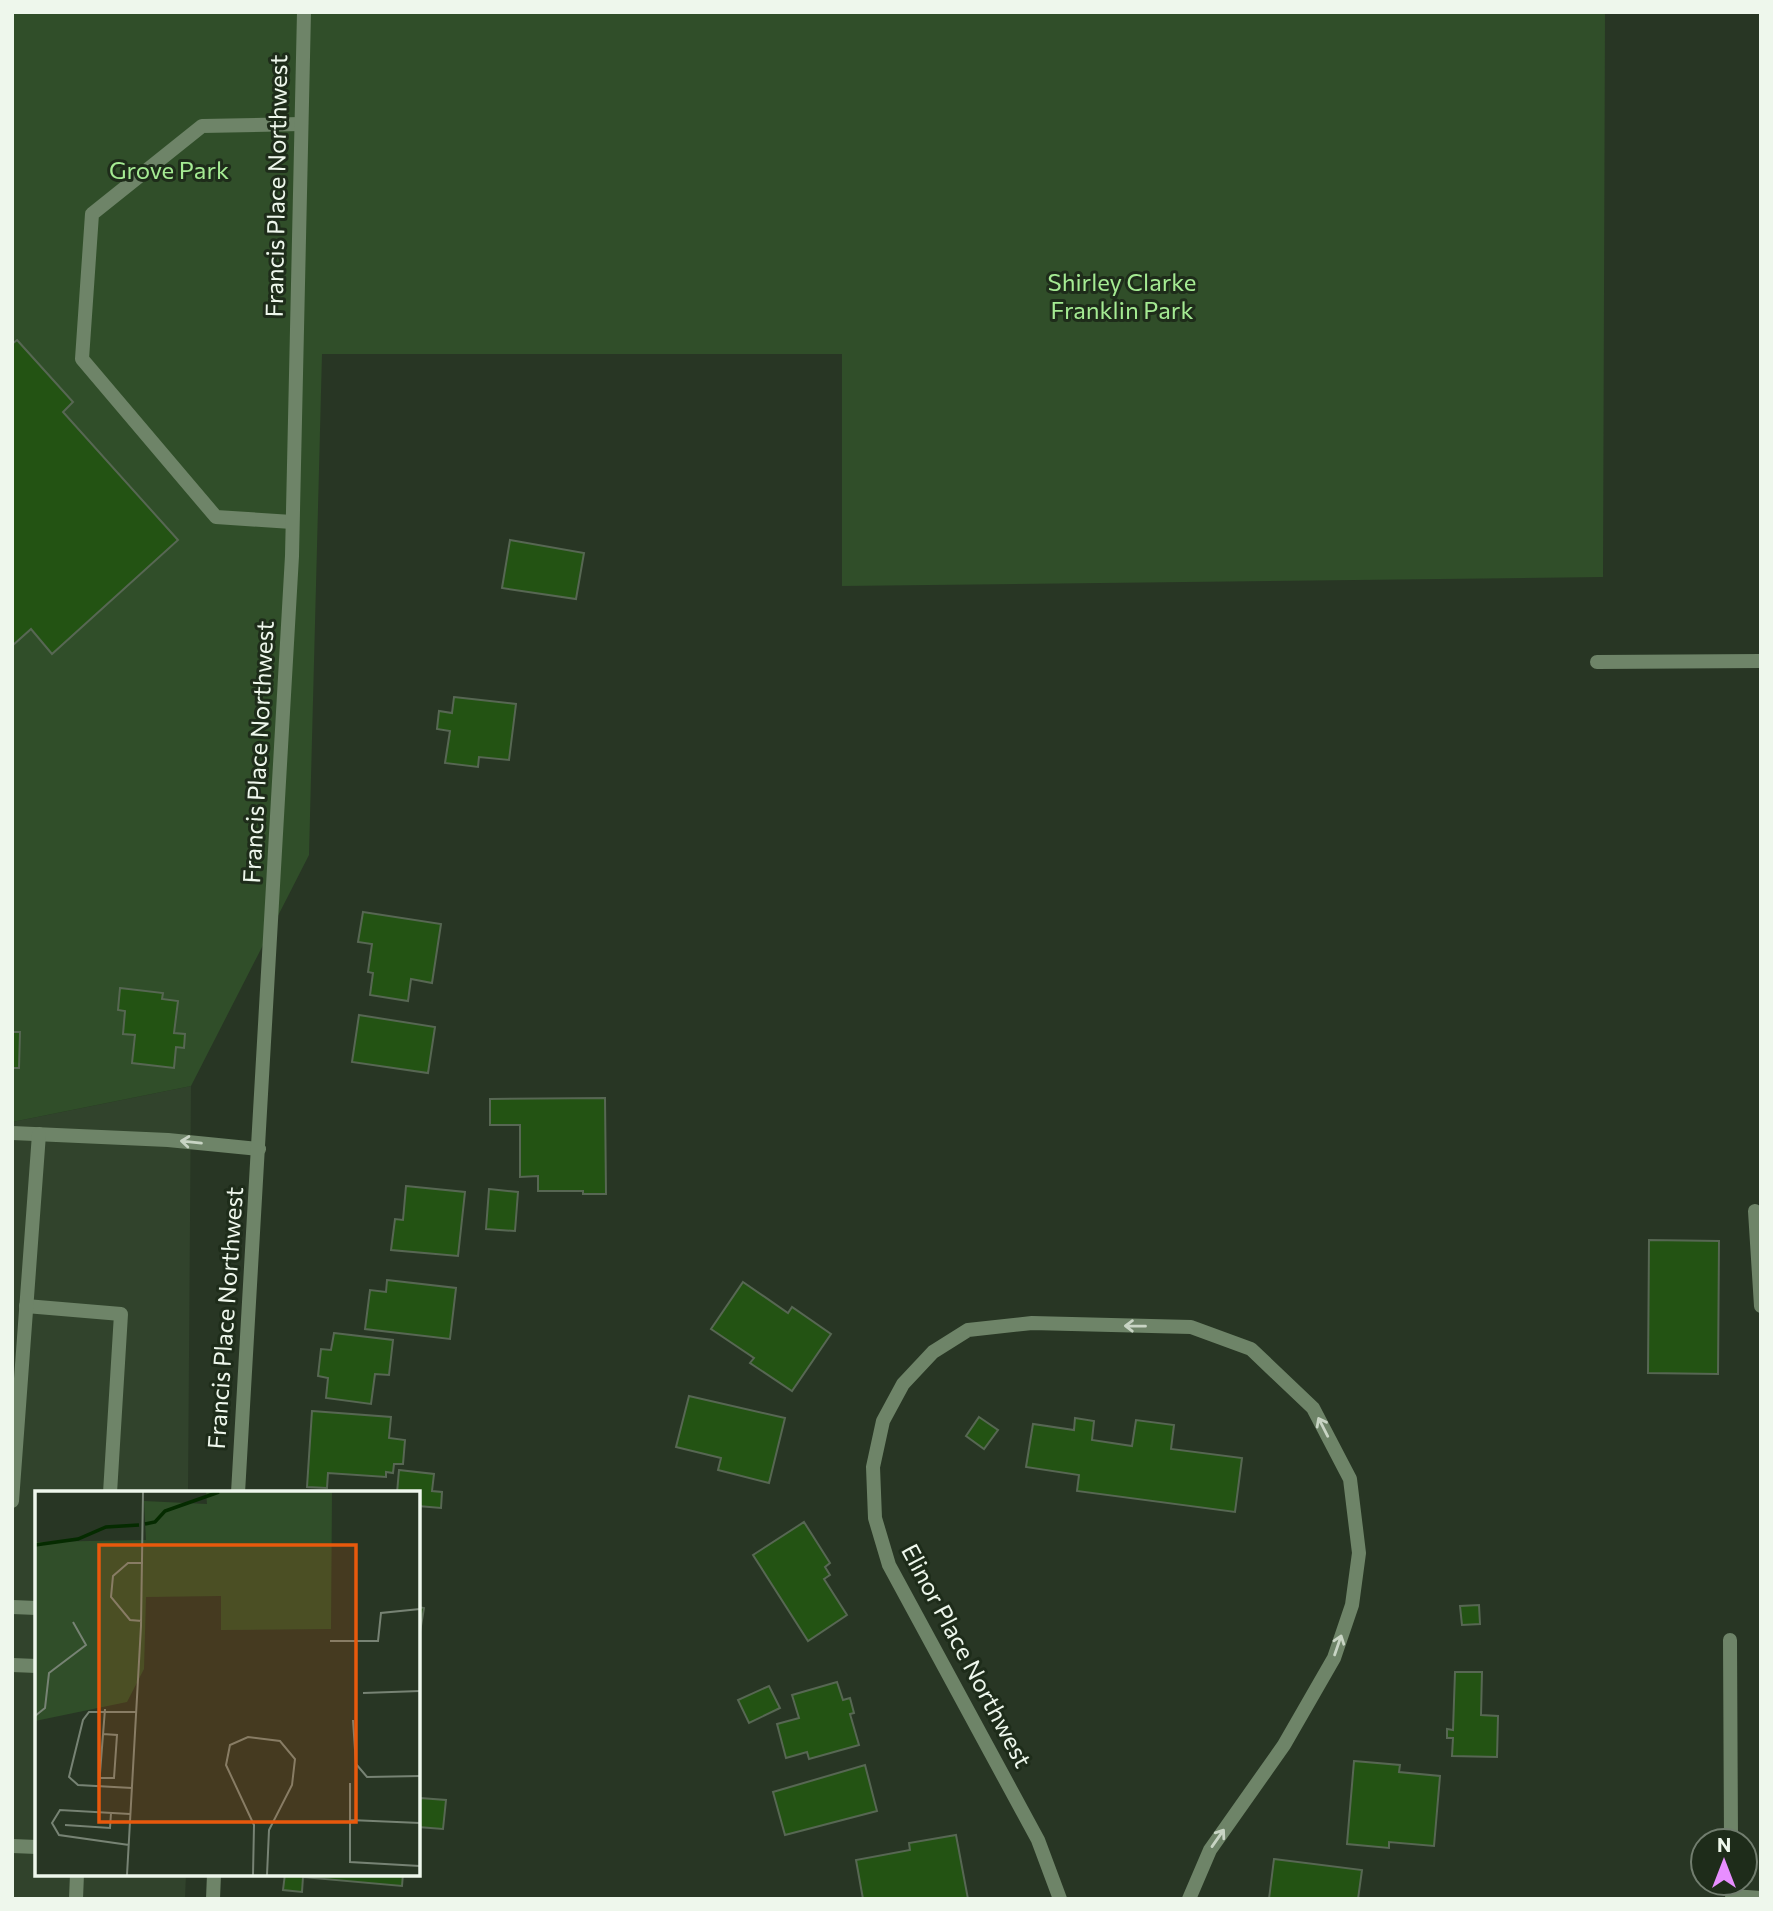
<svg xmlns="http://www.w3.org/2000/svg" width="1773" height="1911" viewBox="0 0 1773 1911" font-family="Commissioner,sans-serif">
	<rect width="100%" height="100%" fill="#283624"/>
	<path fill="#31432c" d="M191,1086l-3,407h-151v381h149l-1,25h-173v-777z"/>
	<path fill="#304e29" d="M12,12h1593l-2,565 -761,9v-232h-520l-13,501 -118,231 -179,36z"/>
	<g fill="#235313" stroke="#576753" stroke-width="2">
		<path d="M17,340l56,62 -10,10 115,128 -126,114 -21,-25 -19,17v-302z"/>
		<path d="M510,540l74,13 -8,46 -74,-11z"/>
		<path d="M454,697l62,7 -7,56 -30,-3 -1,10 -33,-4 5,-32 -13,-2 2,-18 13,2z"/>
		<path d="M363,912l78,12 -9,59 -21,-4 -3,22 -38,-6 3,-22 -5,-1 4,-28 -14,-2z"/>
		<path d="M120,988l43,5 -1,6 16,2 -4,32 11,1 -1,14 -8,-1 -2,21 -42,-5 3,-28 -12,-1 2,-23 -7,-1z"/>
		<path d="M359,1015l76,12 -7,46 -76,-11z"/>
		<path d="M12,1032h8l-1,36h-7z"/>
		<path d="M605,1098l1,96h-23v-3h-45v-15l-18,1v-52h-30v-26z"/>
		<path d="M406,1186l59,6 -7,64 -67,-6 4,-31 8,1z"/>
		<path d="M489,1189l29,3 -3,39 -29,-2z"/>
		<path d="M1649,1240l70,1 -1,133 -70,-1z"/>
		<path d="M387,1280l69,8 -6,51 -85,-10 5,-39 16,2z"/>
		<path d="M743,1282l45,31 4,-6 39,27 -39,57 -42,-28 4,-5 -43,-29z"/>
		<path d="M334,1333l59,7 -4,35 -14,-1 -4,30 -45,-6 2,-20 -10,-2 3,-27 10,1z"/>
		<path d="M689,1396l96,22 -16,65 -51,-13 3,-12 -45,-11z"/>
		<path d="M312,1411l79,6 -2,21 16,2 -2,24h-9l-1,9 -7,-1v5l-58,-4 -1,15 -20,-1z"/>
		<path d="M979,1417l19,13 -14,19 -18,-13z"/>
		<path d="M1075,1418l19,3 -2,19 40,6 4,-26 38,5 -3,24 71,9 -7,54 -158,-21 2,-16 -53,-8 7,-43 41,6z"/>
		<path d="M399,1470l35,4 -2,17 10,1 -1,16 -23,-2v-13h-21z"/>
		<path d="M804,1522l26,41 -5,4 5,8 -6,4 23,36 -39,26 -55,-86z"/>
		<path d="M1479,1605l1,19 -18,1 -2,-19z"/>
		<path d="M418,1607l6,1 -6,36z"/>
		<path d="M1455,1672h27l-1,43 17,1 -1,41 -45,-1 1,-18h-6v-9l6,1z"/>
		<path d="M837,1682l6,18 7,-2 4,15 -4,1 9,31 -50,14 -2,-7 -21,6 -9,-34 22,-6 -7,-23z"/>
		<path d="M769,1686l11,22 -31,15 -11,-23z"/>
		<path d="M1354,1761l46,4 -1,7 41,4 -6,70 -45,-4v6l-42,-4z"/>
		<path d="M865,1765l12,46 -92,24 -12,-43z"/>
		<path d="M420,1798l26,2 -3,29 -25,-2z"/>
		<path d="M956,1835l12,64h-105l-7,-39 54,-10 -1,-7z"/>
		<path d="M1274,1859l88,11 -4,29h-89z"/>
		<path d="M285,1874h118l-1,12 -99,-9 -1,15 -19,-2z"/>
	</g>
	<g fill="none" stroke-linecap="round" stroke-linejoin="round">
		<g stroke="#6e8468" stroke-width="14">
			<path d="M292,522l-76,-5 -134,-158 10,-145 110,-88 99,-2"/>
			<path d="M12,1133l156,7 91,9"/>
			<path d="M26,1306l95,8 -11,179"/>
			<path d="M12,1501l27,-367"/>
			<path d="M12,1607l25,1"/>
			<path d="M12,1665l25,1"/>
			<path d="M12,1846l25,1"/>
			<path d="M76,1899l1,-25"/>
		</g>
		<g stroke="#6e8468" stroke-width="14">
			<path d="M1597,662l164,-1"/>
			<path d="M1755,1211l6,95"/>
			<path d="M238,1493l54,-937 12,-544"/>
			<path d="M1730,1640l1,201"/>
			<path d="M1732,1896l29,2"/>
			<path d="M213,1899l1,-25"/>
			<path d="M1060,1899l-22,-59 -149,-275 -14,-47 -2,-51 10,-46 20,-37 30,-32 35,-22 64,-7 159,4 60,22 62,59 37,71 9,74 -7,52 -18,53 -50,87 -74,105 -21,49"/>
		</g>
	</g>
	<defs><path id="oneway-shaft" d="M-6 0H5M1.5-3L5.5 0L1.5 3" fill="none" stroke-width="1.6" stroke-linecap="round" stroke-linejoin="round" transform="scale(1.75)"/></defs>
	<g stroke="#c8d4c4">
		<use href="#oneway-shaft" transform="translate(191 1142) rotate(-174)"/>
		<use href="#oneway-shaft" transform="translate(1135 1326) rotate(-179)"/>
		<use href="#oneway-shaft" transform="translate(1323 1427) rotate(-117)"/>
		<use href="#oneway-shaft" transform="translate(1338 1645) rotate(-71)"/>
		<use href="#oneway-shaft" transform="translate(1218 1838) rotate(-55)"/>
	</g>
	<g text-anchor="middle" stroke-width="6" stroke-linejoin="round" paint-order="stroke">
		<g font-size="24" fill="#a5eb93" stroke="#1e2c1a">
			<text x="169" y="179">Grove Park</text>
			<text x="1122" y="291">Shirley Clarke<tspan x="1122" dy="28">Franklin Park</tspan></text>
		</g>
		<g font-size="24" fill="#eef7ec" stroke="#1e2c1a">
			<text transform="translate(277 186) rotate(-89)" y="8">Francis Place Northwest</text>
			<text transform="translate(259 752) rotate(-87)" y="8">Francis Place Northwest</text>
			<text transform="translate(226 1318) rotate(-86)" y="8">Francis Place Northwest</text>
			<text transform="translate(966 1656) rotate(62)" y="8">Elinor Place Northwest</text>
		</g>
	</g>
	<g transform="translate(35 1491)">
		<rect width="385" height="385" fill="#283624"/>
		<path d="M171,1h126l-1,137 -110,1v-34l-75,1 -2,72 -17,33 -92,19v-179l111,-2 -2,-39 63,3z" fill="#304e29"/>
		<path fill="none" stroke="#052b00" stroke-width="3.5" d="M110,33l10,-2 10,-11 54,-19M0,54l43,-6 28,-12 33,-2"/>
		<path fill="none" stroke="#778374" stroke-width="2" d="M107,130l-12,-1 -19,-23 2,-21 15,-13h15M295,150h48l3,-28 39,-4M328,202l57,-2M0,225l10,-8 4,-35 37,-28 -13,-23M318,229l3,44 11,13 53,-1M65,287h14l3,-43 -14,-1M315,292v79l70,4M64,295l6,-77M97,297l-54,-3 -9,-8 14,-57 6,-8h48M315,329l70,3M30,334l45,3 1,-15M94,354l-70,-10 -7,-12 8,-13 70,4M92,384l14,-249 2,-134M218,384l1,-50 -28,-60 4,-20 18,-8 32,4 15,18 -3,26 -23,45 -2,45"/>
		<path fill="#e8590c" fill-opacity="0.15" stroke="#e8590c" stroke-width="3.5" d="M64,54h257v277h-257z"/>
		<rect width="385" height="385" fill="none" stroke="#eef7ec" stroke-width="3.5"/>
	</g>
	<rect width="1773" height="1911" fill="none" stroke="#eef7ec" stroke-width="28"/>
	<g transform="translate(1724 1862)"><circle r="33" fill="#1e2c1a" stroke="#717d6e" stroke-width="2"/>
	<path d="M0-5L12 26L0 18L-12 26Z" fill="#e88eff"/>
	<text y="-10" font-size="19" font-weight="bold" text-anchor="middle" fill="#eef7ec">N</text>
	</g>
</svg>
